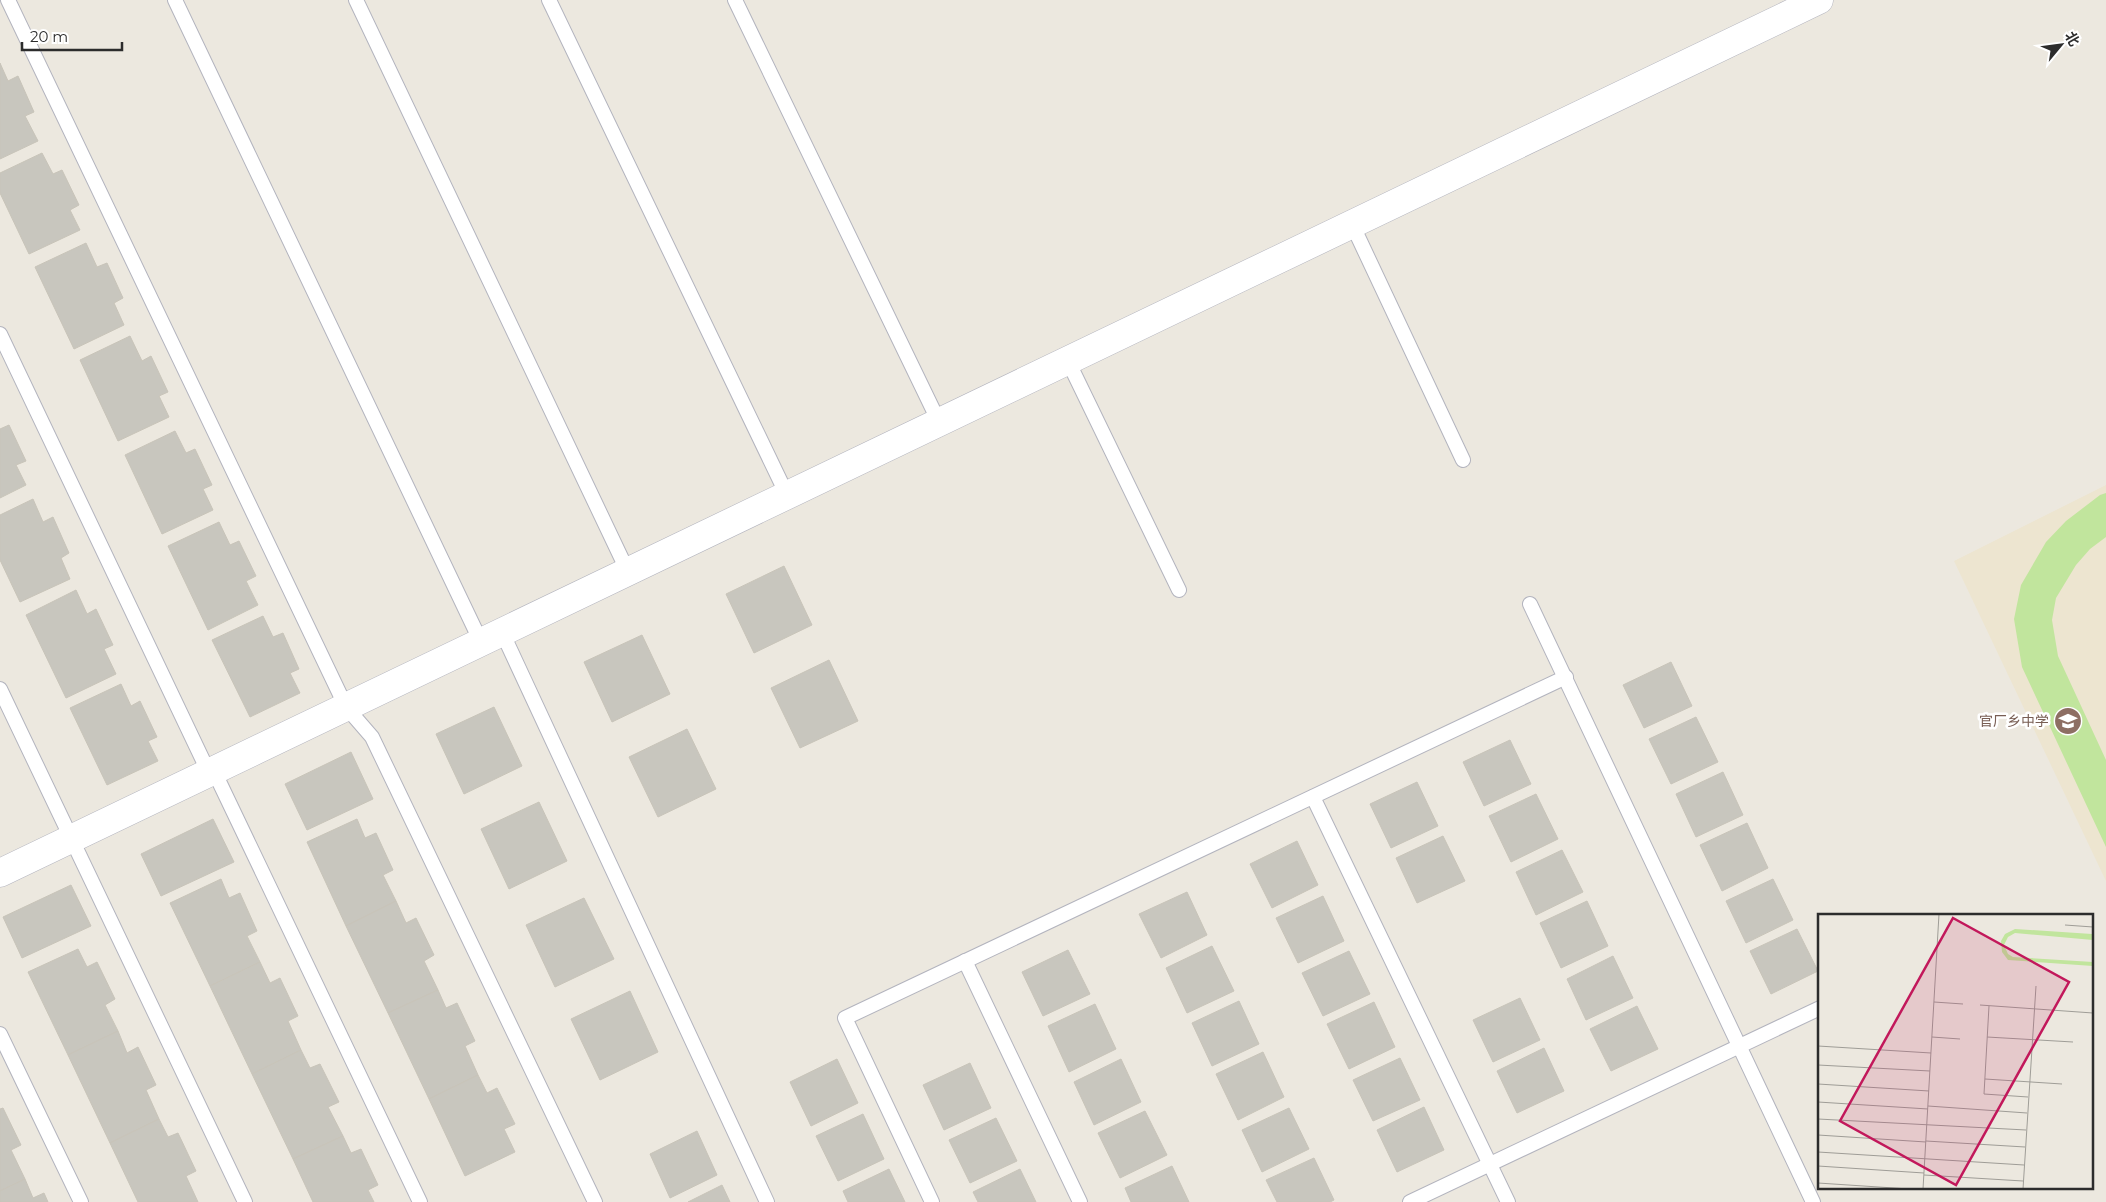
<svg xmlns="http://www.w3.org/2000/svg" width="2106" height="1202" viewBox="0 0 2106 1202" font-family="Montserrat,'Noto Sans SC',sans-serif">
	<rect width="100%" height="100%" fill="#ece8df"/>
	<path fill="#ede5d0" d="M2106,485v396l-152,-320z"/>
	<path fill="#c1e59d" d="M2106,493v44l-16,12 -14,16 -20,33 -4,22 6,36 48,104v87l-84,-180 -8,-48 7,-34 25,-43 20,-21 34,-26z"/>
	<g fill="#c8c6be" stroke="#c8c4b9">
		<path d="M0,63l8,18 10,-5 16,36 -9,4 13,25 -38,18z"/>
		<path d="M42,153l11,21 9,-4 17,35 -9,5 10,20 -51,24 -29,-61v-20z"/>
		<path d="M86,243l11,24 10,-4 16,35 -9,5 10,22 -50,24 -39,-82z"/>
		<path d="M130,336l12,25 9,-5 17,36 -9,4 10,21 -51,24 -38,-81z"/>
		<path d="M9,425l17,36 -10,4 10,20 -26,13v-69z"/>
		<path d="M175,431l11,22 9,-4 17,36 -9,4 10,21 -51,24 -37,-79z"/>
		<path d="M33,499l10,23 10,-5 16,36 -8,5 9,21 -50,23 -20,-42v-45z"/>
		<path d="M219,522l11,23 9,-4 17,35 -10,5 12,24 -50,25 -40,-84z"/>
		<path d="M784,566l28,59 -58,28 -28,-59z"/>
		<path d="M76,590l11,24 9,-5 17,36 -9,4 12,25 -50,24 -40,-83z"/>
		<path d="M263,616l10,21 10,-4 16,36 -9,4 10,20 -50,24 -38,-77z"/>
		<path d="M642,635l28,59 -58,28 -28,-60z"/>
		<path d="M829,660l29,61 -58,27 -29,-60z"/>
		<path d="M1671,662l21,44 -48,22 -21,-43z"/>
		<path d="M121,684l10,22 9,-5 17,36 -9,4 10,20 -51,24 -37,-77z"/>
		<path d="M494,707l28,59 -58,28 -28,-60z"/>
		<path d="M1696,717l22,45 -47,22 -22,-45z"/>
		<path d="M687,729l29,60 -58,28 -29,-60z"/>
		<path d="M1510,740l21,44 -47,22 -21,-44z"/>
		<path d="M351,752l22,47 -66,31 -22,-46z"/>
		<path d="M1723,772l20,43 -47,22 -20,-43z"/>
		<path d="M1417,782l21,44 -47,22 -21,-44z"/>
		<path d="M1536,794l22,45 -47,23 -22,-46z"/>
		<path d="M539,802l28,59 -58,28 -28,-60z"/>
		<path d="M213,819l21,43 -73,34 -20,-42z"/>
		<path d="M357,819l8,19 11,-5 17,37 -10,5 13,26 -50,25 -39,-84z"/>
		<path d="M1747,823l21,45 -46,23 -22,-46z"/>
		<path d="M1443,836l22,45 -48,22 -21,-45z"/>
		<path d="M1297,841l21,44 -46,23 -22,-44z"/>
		<path d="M1562,850l21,42 -47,23 -20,-43z"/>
		<path d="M221,879l8,19 11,-5 17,38 -10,5 13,26 -50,24 -40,-83z"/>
		<path d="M1773,879l20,41 -47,23 -20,-42z"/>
		<path d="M71,885l20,41 -69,32 -19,-41z"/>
		<path d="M1187,892l20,43 -46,23 -22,-44z"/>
		<path d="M1323,896l21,45 -46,22 -22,-45z"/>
		<path d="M584,898l30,61 -59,28 -29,-62z"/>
		<path d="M396,901l10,22 10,-5 18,37 -10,6 14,29 -50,23 -42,-87z"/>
		<path d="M1587,901l21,45 -47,22 -21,-45z"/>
		<path d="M1797,929l21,42 -47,23 -21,-43z"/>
		<path d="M1212,946l22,45 -47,22 -21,-45z"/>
		<path d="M78,949l9,18 10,-5 18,37 -10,6 13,26 -50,24 -40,-83z"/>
		<path d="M1068,950l22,44 -47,22 -21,-44z"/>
		<path d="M1349,951l21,43 -47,22 -21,-43z"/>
		<path d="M1613,956l20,42 -47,22 -19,-41z"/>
		<path d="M260,962l10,21 10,-5 18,38 -10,5 13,29 -49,24 -42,-88z"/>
		<path d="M438,990l8,18 11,-5 18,38 -10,5 13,29 -49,24 -41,-86z"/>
		<path d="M630,991l28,61 -58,28 -29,-61z"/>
		<path d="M1520,998l20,42 -47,22 -20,-42z"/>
		<path d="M1239,1001l20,43 -47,22 -20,-43z"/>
		<path d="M1374,1002l21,45 -46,22 -22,-45z"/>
		<path d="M1095,1004l21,45 -47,23 -21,-46z"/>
		<path d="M1637,1006l21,43 -47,22 -21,-42z"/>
		<path d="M118,1031l9,22 11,-6 18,38 -10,5 13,29 -49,24 -42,-88z"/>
		<path d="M1544,1048l20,43 -47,22 -20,-42z"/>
		<path d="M301,1050l9,18 10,-4 19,38 -11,5 15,29 -50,23 -41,-85z"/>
		<path d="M1263,1052l21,45 -46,23 -22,-46z"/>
		<path d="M1400,1058l20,42 -47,21 -20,-41z"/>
		<path d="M837,1059l21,44 -47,23 -21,-44z"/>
		<path d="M1121,1059l20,43 -47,23 -20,-43z"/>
		<path d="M970,1063l21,45 -47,22 -21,-45z"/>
		<path d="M478,1075l9,18 10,-5 18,36 -11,5 11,23 -50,24 -36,-77z"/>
		<path d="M1424,1107l20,43 -47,22 -20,-42z"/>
		<path d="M3,1108l18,37 -10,5 14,29 -25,12v-82z"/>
		<path d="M1289,1108l20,41 -47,23 -20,-42z"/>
		<path d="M1145,1111l22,44 -47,23 -22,-45z"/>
		<path d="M863,1114l21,45 -46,22 -22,-45z"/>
		<path d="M996,1118l21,43 -47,22 -21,-43z"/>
		<path d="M159,1119l9,18 10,-4 18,38 -10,5 12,26h-60l-28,-59z"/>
		<path d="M697,1131l20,44 -47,23 -20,-44z"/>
		<path d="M343,1136l8,17 10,-4 17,36 -10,5 6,12h-61l-20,-43z"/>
		<path d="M1314,1158l20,42 -4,2h-53l-11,-22z"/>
		<path d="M1172,1166l17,36h-58l-6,-14z"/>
		<path d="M889,1169l16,33h-57l-5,-11z"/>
		<path d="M1020,1169l16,33h-58l-5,-10z"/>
		<path d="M25,1179l8,19 11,-5 4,9h-48v-11z"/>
		<path d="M722,1185l8,17h-42z"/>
	</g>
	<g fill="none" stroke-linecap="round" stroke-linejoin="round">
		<g stroke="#b3b4be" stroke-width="16">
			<g id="lane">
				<path d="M8,0l338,707 26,30 223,465"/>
				<path d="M175,0l306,642"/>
				<path d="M356,0l272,572"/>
				<path d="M549,0l238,495"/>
				<path d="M735,0l204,422"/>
				<path d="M1352,224l111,236"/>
				<path d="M0,334l209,439"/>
				<path d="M1068,361l111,229"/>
				<path d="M1530,604l283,598"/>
				<path d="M502,632l265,570"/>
				<path d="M0,689l245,513"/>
				<path d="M214,771l206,431"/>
				<path d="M1313,797l195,405"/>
				<path d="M965,961l115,241"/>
				<path d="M0,1034l81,168"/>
				<path d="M932,1202l-87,-184 721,-341"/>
				<path d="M1410,1202l410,-194"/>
			</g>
		</g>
		<g stroke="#b3b4be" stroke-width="29">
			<path id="street" d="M0,873l1819,-873"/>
		</g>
		<use href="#lane" stroke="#fff" stroke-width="14"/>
		<use href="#street" stroke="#fff" stroke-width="28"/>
	</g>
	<defs>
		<g id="school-disc" transform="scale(1.4375)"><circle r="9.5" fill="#8d6e63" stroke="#fff"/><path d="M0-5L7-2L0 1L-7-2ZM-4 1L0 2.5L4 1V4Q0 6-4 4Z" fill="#fff"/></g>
	</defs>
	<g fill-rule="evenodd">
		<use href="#school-disc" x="2068" y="721"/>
	</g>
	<g text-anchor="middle" stroke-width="5" stroke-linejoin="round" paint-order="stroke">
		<g font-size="14" fill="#785e54" stroke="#fff" text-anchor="end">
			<text x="2049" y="726">官厂乡中学</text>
		</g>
	</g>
	<g transform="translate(1818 914)">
		<rect width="275" height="275" fill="#ece8df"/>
		<path d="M197,15l77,5 1,6 -78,-7 -7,4 -4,8 4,9 5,3 80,5v4l-85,-6 -6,-8 -1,-11 4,-7z" fill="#c1e59d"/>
		<path fill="none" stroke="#9f9d97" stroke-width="1" d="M247,11l28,2M116,88l29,2M162,91l113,8M171,92l-5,88 44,3M114,123l28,2M169,123l86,5M0,132l113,7M0,151l112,6M167,165l77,5M0,170l111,7M0,188l110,7M110,192l99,7M0,205l208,11M0,221l108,7M108,227l99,6M0,238l206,13M0,252l106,7M106,261l99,6M0,269l91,6M105,275l16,-275M205,275l13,-203"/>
		<path fill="#c2185b" fill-opacity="0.15" stroke="#c2185b" stroke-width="2.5" d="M135,4l116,64 -113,203 -116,-64z"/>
		<rect width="275" height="275" fill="none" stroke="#2c2c2c" stroke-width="2.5"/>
	</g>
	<g transform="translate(2061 45) rotate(61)" stroke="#ffffff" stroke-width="4" paint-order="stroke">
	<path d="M0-4L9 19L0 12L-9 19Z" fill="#2c2c2c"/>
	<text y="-8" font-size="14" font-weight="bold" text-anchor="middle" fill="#2c2c2c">北</text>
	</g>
	<path d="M22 42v8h100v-8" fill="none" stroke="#2c2c2c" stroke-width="2.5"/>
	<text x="30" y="42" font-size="15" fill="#2c2c2c" stroke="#ffffff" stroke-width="4" paint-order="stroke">20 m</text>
</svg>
